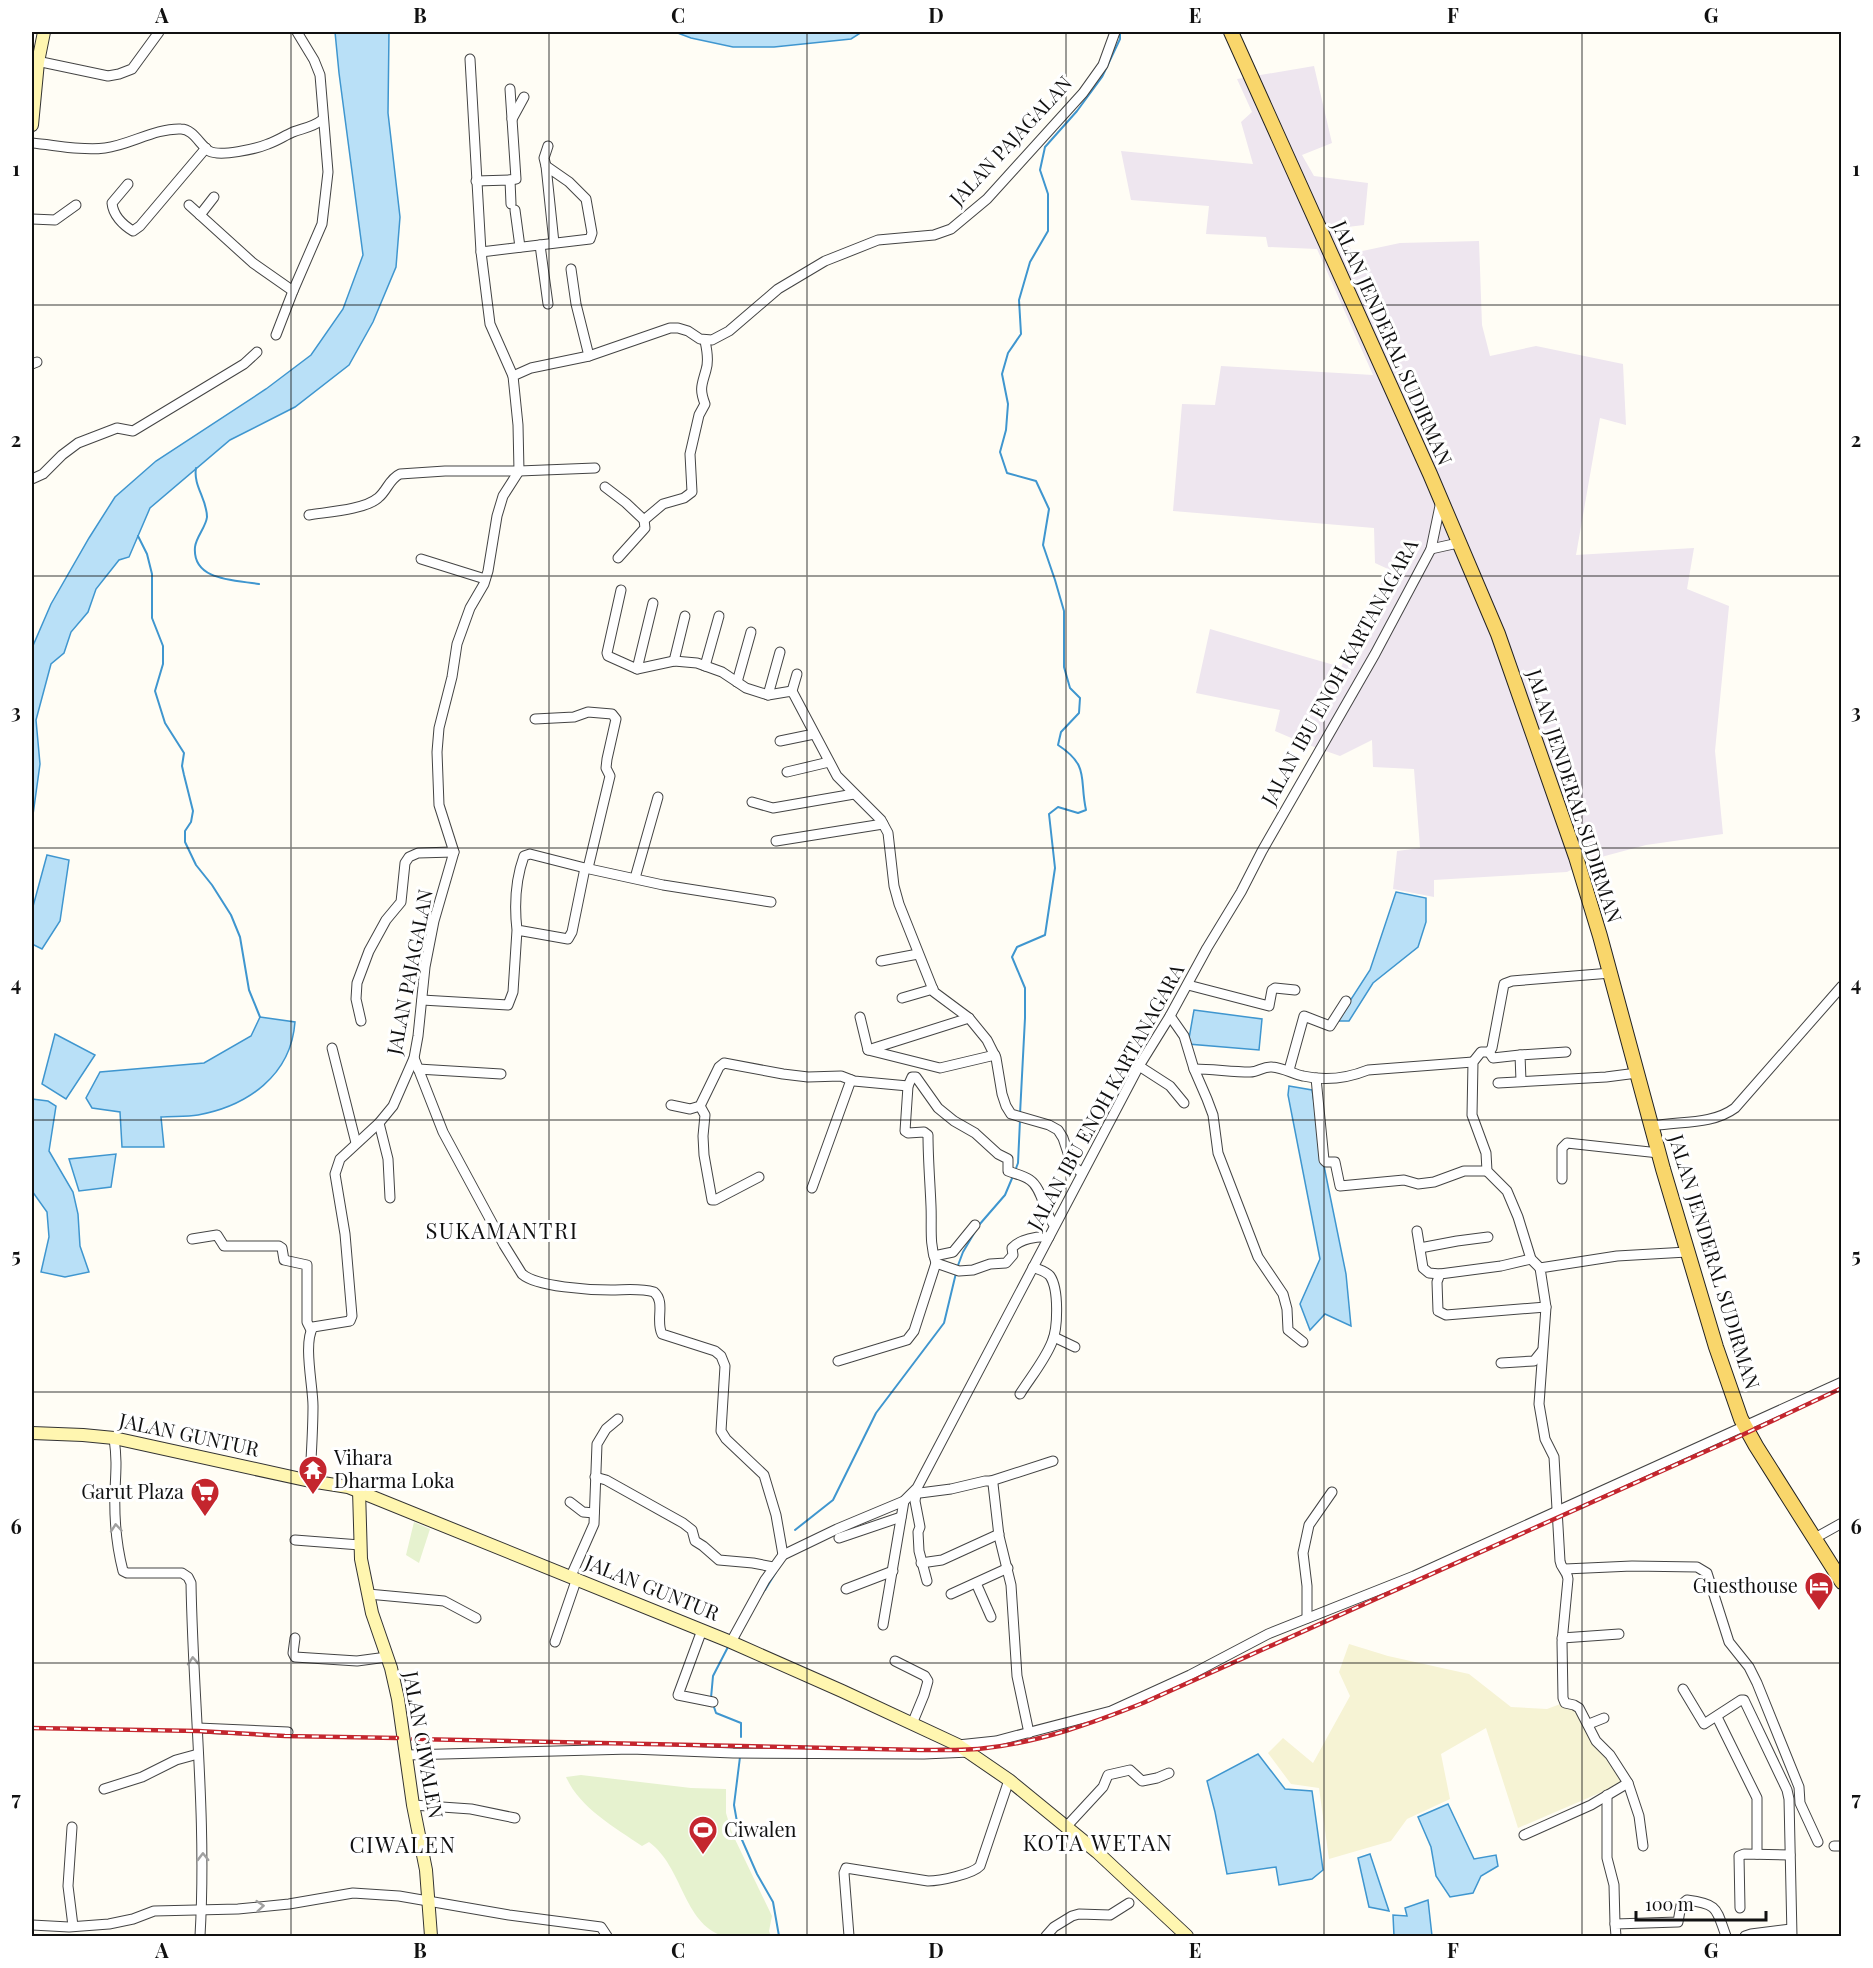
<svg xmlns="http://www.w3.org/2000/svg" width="1873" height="1968" viewBox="0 0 1873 1968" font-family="'Playfair Display',serif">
	<rect width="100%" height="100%" fill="#fffdf5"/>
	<path fill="#eee6ef" d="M1314,66l18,77 -30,12 12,21 54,7 -4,42 -25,3 14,25 47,-10 79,-2 3,84 8,31 46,-10 87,18 3,61 -26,-7 -24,137 118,-7 -7,41 42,17 -14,145 8,83 -77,11 -56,15 -23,12 -133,8v17l-41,-8 4,-38 23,-3 -6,-79 -41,-2 -1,-27 -32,16 -37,-13 -28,-12 5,-21 -84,-17 14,-64 131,38 47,-98 -13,-6 -1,-35 -201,-17 9,-107 33,1 6,-39 152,9 -56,-126 -49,-2 -2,-10 -60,-3 3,-28 -78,-6 -10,-49 132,13 -12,-42 11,-10 -15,-33z"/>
	<path fill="#f6f3d4" d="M1349,1644l39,12 81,18 42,33 36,2 16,-6 10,4 52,75 -107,46 -32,-100 -45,26 9,45 -43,20 -16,22 -62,18 -10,-71 -28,-4 -23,-31 15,-15 30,25 37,-67 -11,-24z"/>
	<g fill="#e6f2cf">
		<path d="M414,1522l16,7 -11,34 -13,-8z"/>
		<path d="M581,1775l110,13 35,1v24l6,20 40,83 -3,15 2,5c-13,1 -36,4 -48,0 -40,-13 -40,-69 -74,-94l-7,4c-28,-19 -62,-38 -76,-69z"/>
	</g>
	<g fill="#b9e0f7" stroke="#3f96cf" stroke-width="1.5">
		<path d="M335,32h54l-1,81 12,104 -4,50 -23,55 -24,43 -54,42 -65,33 -80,68 -21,49 -10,3 -23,29 -8,23 -17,20 -7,21 -13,11 -15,56 4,44 -8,58v-174l19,-44 38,-66 26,-41 41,-36 110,-72 45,-34 32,-46 20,-54 -24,-182z"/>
		<path d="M675,32h187l-11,7 -77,8h-41l-42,-9z"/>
		<path d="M47,855l22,5 -9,61 -18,28 -10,-5v-34z"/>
		<path d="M1396,892l30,6v24l-8,25 -45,36 -24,38h-12l33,-51z"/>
		<path d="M1194,1010l68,9 -3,31 -71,-6z"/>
		<path d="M260,1017l35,5c-4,54 -48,84 -97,93 -12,2 -25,1 -37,2l3,30h-42l-2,-35 -28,-4 -6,-10 14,-26 104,-9 47,-27z"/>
		<path d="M55,1034l40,21 -29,44 -24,-15z"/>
		<path d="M1289,1086l23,4 13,81 21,103 5,52 -26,-12 -15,16 -10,-26 20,-45 -32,-164z"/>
		<path d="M32,1099l16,2 8,5 -7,45 24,41 5,22 2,32 9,26 -24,5 -24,-5 8,-35 -2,-25 -15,-21z"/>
		<path d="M116,1154l-5,33 -32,4 -10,-32z"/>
		<path d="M1258,1754l27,35 27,2 11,79 -11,9 -33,6 -3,-18 -49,7 -12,-62 -8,-31z"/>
		<path d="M1448,1804l26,55 22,-4 2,11 -17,10 -8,17 -23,4 -14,-21 -5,-29 -13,-30z"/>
		<path d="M1370,1854l19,57 -20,-4 -11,-49z"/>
		<path d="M1428,1900l4,36h-38l-1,-21 14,1 -2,-8z"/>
	</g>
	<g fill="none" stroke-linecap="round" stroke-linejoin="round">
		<g stroke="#3f96cf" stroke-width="2">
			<path d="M196,468c-3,18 11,31 11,49 -1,10 -11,20 -12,30 -3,34 40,33 64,37"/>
			<path d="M138,536l9,18 5,20v44l11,28v18l-8,27 10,32 19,30 -2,13 2,9 9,36 -2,11 -6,9v11l11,23 16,20 19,30 9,22 9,53 11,27"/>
			<path d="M1020,1114l5,-96v-30l-13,-31 5,-10 28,-12 10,-67 -6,-54 9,-7 20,6 8,-3c-7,-32 4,-44 -28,-65l3,-13 18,-19 1,-15 -10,-10 -6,-21v-56l-9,-31 -12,-35 6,-36 -13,-28 -29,-8 -7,-21 6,-22 2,-26 -6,-30 6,-21 13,-19 -2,-34 11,-38 18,-31v-37l-8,-24 5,-23 32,-36 25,-34 18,-38v-7"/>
			<path d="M1015,1171l3,-8 2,-43"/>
			<path d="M979,1225l26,-30 8,-19"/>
			<path d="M957,1268l6,-16 13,-22"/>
			<path d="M795,1530l38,-30 43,-87 68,-90 12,-50"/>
			<path d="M765,1590l11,-18"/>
			<path d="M711,1698l2,-22 16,-31"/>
			<path d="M713,1704l3,9 25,10v14"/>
			<path d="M740,1757l-6,48 5,28 18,41 16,28 6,34"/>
		</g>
		<g stroke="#444" stroke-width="11">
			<g id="street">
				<path d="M470,59l11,193"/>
				<path d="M32,60l76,16 11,-2 13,-5 27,-37"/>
				<path d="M510,89l6,90 -6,1"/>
				<path d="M512,119l12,-22"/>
				<path d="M32,143c23,2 49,8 73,5 25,-3 50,-20 76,-19 12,0 19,16 28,22 11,6 47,-2 59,-7 9,-3 16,-8 25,-12 11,-4 20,-5 29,-12"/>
				<path d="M546,166l-2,-8 4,-12"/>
				<path d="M476,181l34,-1 1,24"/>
				<path d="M128,184l-16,19c1,12 11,22 21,28l7,-5 66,-78"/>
				<path d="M189,205l64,58 40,28"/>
				<path d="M515,210l5,37"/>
				<path d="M200,215l14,-18"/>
				<path d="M32,219l23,1 21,-15"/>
				<path d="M540,245l8,59"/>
				<path d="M571,269l5,35 13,52"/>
				<path d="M276,335l17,-44 29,-67 6,-52 -8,-97 -6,-15 -17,-28"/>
				<path d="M32,364l5,-2"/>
				<path d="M513,376l-23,-52 -9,-72 109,-13 2,-6 -6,-34 -17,-17 -23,-16 8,77"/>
				<path d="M32,479l11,-5 19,-19 16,-12 39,-15 16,3 111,-67 13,-12"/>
				<path d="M605,487l21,16 18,17 19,-16 21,-6 8,-6 -2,-38 9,-39 6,-11c-6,-16 -3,-19 1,-34 3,-9 1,-20 -1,-29"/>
				<path d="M309,515c18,-3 55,-5 69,-17 9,-7 11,-19 22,-24l45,-3h74l76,-3"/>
				<path d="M1431,549l27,-6"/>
				<path d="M618,558l27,-30 -1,-8"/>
				<path d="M421,559l64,20"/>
				<path d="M621,590l-14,63 1,3 29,13 37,-8 23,2 25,9 24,16 22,7 24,-4 45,85 44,44 7,13 6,53 5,18 35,88 35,26 18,22 9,18 6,36 4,12 5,8 38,11 9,5 5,8 9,27 10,8"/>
				<path d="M674,661l11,-45"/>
				<path d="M705,666l14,-50"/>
				<path d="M637,669l16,-66"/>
				<path d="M737,682l14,-50"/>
				<path d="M792,691l5,-17"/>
				<path d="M768,695l12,-43"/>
				<path d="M535,719l39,-2 14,-5 24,2 4,5 -9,40 -1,9 4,8 -22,92"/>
				<path d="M780,741l34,-7"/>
				<path d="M787,772l42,-10"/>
				<path d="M752,802l21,6 81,-14"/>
				<path d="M776,841l107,-17"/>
				<path d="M585,868l78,17 108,17"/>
				<path d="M635,878l23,-81"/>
				<path d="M881,961l37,-7"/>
				<path d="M1188,985l81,21 3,-16 3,-2 20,2"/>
				<path d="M902,998l31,-9"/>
				<path d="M422,1000l86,5 5,-13 4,-62 51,9 4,-7 13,-64 -55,-14 -6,2c-9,25 -10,48 -7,74"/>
				<path d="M1170,1016l14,20 10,33 13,30 6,16 5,38 40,104 25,37 4,15 1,21 15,12"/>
				<path d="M860,1017l8,33"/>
				<path d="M969,1018l-101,32 72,18 55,-13"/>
				<path d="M361,1021l-5,-22 1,-16 12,-32 17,-31 15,-18 4,-39 4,-6 9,-4 36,-1"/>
				<path d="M332,1048l24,95"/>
				<path d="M1489,1052l4,6 27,-3"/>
				<path d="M414,1058l29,74 61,113 18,29c15,13 68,16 89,16 14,0 29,-2 43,2 12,10 1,29 8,42l53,17 6,5 4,10 -4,65 5,8 38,36 12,40 7,40"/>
				<path d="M1139,1066l31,20 14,17"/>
				<path d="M418,1069l83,5"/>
				<path d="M1194,1069c19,0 37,3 56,3 9,0 13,-6 22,-5 12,1 21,7 31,9 22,5 45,2 65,-6l105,-8"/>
				<path d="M1289,1070l15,-54 26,10 16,-25"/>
				<path d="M1316,1078l8,82 2,2h9l5,24 64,-6 14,4 16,-2 30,-11h23"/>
				<path d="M1521,1081l-1,-26 46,-3"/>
				<path d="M1498,1083l108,-6 31,-4"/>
				<path d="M908,1086l-3,45 3,2 16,-1 4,3c0,24 2,47 3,71 1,19 -2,38 5,57l23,8 14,-1 17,-6 16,-1 7,-8 -1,-7c8,-9 25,-12 37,-11"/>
				<path d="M671,1105l19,4 10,-3 19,-39 5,-4 59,11 25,3 33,-1 13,5 54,5 4,-9h4l22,31 16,13 21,12 23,21 10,5v12c7,3 15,4 22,9 12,8 14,32 24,45"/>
				<path d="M700,1106l5,9 -2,21 1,19 8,45h3l44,-23"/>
				<path d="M379,1123l9,36 2,39"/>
				<path d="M1653,1126c27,-5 59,-1 82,-18l107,-122"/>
				<path d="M1562,1179v-31l5,-5 92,10"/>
				<path d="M812,1188l39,-108"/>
				<path d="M1417,1231l6,37 6,5 11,1"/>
				<path d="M192,1239l25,-4 7,11h55l3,2 2,12 23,5v57l4,8"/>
				<path d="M1420,1248l37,-7 31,-4"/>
				<path d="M934,1256l19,-4 22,-27"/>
				<path d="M1531,1259l-30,7 -61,8 -3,8 1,29 8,4 100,-8"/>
				<path d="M1540,1268l-9,-9 -13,-42 -11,-26 -20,-20 -1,-18 -14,-38 1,-53 8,-10h8l3,-4 12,-64 8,-3 99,-8"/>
				<path d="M1054,1337l21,10"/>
				<path d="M838,1361l69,-21 7,-9 22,-68"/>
				<path d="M1501,1363l33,-2 8,-10"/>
				<path d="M1020,1394c10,-16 25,-34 32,-52 6,-14 7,-53 -2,-66 -4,-5 -11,-6 -17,-9"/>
				<path d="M114,1438c3,21 2,32 1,52 -1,28 1,54 8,81l4,2h55l6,4 3,6c2,118 16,235 9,353"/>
				<path d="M595,1477l11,3 77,43 9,7 3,11 8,5 16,14 34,3 20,4"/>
				<path d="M310,1481c1,-25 3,-50 3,-75 0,-20 -10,-63 0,-79l37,-6 2,-5 -7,-82 -10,-60 5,-15 39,-36 14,-17 21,-48 4,-22 7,-69 9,-46 20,-69 -15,-47 -2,-53 2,-24 13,-51 5,-33 13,-36 14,-24 4,-13 9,-55 6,-20 16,-25 -1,-46 -5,-49 18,-8 58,-12 81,-28h8l10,3 12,8 12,1 17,-9 49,-42 47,-28 53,-21 56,-5 17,-6 36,-30 96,-106 20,-28 12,-33"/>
				<path d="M991,1481l62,-20"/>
				<path d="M912,1494l39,-5 34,-8h6l2,3 6,52 12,49 6,91 12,57"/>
				<path d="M916,1494l-1,7 5,26 -2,5 1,19 8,30"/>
				<path d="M570,1502l13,10 11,1"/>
				<path d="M839,1538l62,-21"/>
				<path d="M1815,1538l27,-15"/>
				<path d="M295,1540l65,5"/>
				<path d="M921,1563l21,-3 57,-26"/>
				<path d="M1565,1569l67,-3 65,1 10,6 22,69 20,25 8,16 42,104 1,16 18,39"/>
				<path d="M571,1576l23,-52 3,-80 9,-15 12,-10"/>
				<path d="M976,1583l15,34"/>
				<path d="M846,1589l47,-18"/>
				<path d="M368,1594l76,7 32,17"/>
				<path d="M951,1594l57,-26"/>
				<path d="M1307,1618v-32l-4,-33 6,-28 23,-33"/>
				<path d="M883,1625l21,-124"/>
				<path d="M702,1630l-24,65 35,7"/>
				<path d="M295,1638l-2,15 2,4 62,4 30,-4"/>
				<path d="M1562,1638l57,-4"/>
				<path d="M555,1642l22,-64"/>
				<path d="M731,1642l34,-62 18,-25 54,-26 67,-28 13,-13 222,-422 31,-50 37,-68 34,-56 21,-41 113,-197 56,-105 10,-48"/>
				<path d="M895,1661l30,15 3,5 -4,14 -12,29"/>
				<path d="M1683,1689l21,35 37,-24h3l43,90 2,9 3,137"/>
				<path d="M1717,1717l40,81v56"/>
				<path d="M1589,1724l15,-6"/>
				<path d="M198,1728l90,4"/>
				<path d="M958,1745l38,-4 115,-30 79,-36 78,-41 146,-58 428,-194"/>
				<path d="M406,1755l225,-6 102,4 191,1 46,-2"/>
				<path d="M104,1789l38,-12 34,-17 22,-6"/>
				<path d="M1607,1795v63l7,27 1,39"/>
				<path d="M413,1805l58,4 44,9"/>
				<path d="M72,1827l-4,59 5,40"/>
				<path d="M1066,1827l37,-40 5,-12 22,-5 12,11 15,-3 12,-5"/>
				<path d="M1524,1835l67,-30 37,-22"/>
				<path d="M1643,1846l-4,-30 -11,-33 -18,-28 -14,-14 -17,-33 -5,-3 -9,-2 -2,-5 -1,-56 6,-63c-1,-9 -7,-10 -8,-18l-6,-104 -9,-18 -6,-35 7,-97 -6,-39 77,-12 70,-4"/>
				<path d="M1834,1846h8"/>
				<path d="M1740,1908l-1,-52 5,-2 46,1"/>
				<path d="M32,1925l37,2 40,-3 24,-5 21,-8 84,-2 51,-5 64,-11 46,3 110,19 92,12 6,9"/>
				<path d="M849,1936l-5,-63 2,-5 82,13c12,0 45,-7 52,-15l29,-86"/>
				<path d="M1046,1936l8,-9 18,-11 7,-2 31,1 19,-12"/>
				<path d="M1616,1936l-1,-12 63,-2 3,-17 6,-5c32,4 29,9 39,36"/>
				<path d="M1745,1936l6,-2 40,-5"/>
			</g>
		</g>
		<g stroke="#333" stroke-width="14">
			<g id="secondary">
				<path d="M32,125l6,-63 6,-30"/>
				<path d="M32,1433l51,2 31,3 196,43 38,6 383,155 111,49 116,54 51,35 88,72 90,84"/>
				<path d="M359,1490l2,69 11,54 19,55 7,31 15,106 13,65 5,66"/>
			</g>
		</g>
		<g stroke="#222" stroke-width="16">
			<path id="primary" d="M1231,32l199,442 68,160 78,223 24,79 63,233 53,178 25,72 15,27 86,136"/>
		</g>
		<use href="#street" stroke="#fff" stroke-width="9"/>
		<use href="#secondary" stroke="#fff6b0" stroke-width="12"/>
		<use href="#primary" stroke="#f9d66b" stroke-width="14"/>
		<g stroke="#c4262e" stroke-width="4.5">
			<g id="rail">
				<path d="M32,1728l166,3 87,5 112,2"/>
				<path d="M413,1739l508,11c21,0 44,1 65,-2 54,-6 107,-25 157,-45l597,-267 102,-48"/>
			</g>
		</g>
		<use href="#rail" stroke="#fff" stroke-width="2" stroke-dasharray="7" stroke-linecap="butt"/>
	</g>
	<defs><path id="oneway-chevron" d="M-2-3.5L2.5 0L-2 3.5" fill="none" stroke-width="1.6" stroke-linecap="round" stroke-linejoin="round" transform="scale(1.5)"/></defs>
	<g stroke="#a0a0a0">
		<use href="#oneway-chevron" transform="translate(116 1528) rotate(-95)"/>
		<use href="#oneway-chevron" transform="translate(193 1661) rotate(-94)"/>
		<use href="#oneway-chevron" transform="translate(203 1857) rotate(-91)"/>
		<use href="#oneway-chevron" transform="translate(260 1906) rotate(-5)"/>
	</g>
	<path fill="none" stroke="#111" stroke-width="1.5" stroke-opacity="0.55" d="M291,32v1904M549,32v1904M807,32v1904M1066,32v1904M1324,32v1904M1582,32v1904M32,305h1810M32,576h1810M32,848h1810M32,1120h1810M32,1392h1810M32,1663h1810"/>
	<defs>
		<g id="temple-pin" transform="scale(1.5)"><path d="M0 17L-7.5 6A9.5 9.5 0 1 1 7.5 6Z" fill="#c4262e" stroke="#fff"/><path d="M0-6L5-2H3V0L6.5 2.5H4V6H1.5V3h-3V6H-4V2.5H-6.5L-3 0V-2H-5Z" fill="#fff"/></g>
		<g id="supermarket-pin" transform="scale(1.5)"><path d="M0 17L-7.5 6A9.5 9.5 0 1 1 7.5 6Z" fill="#c4262e" stroke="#fff"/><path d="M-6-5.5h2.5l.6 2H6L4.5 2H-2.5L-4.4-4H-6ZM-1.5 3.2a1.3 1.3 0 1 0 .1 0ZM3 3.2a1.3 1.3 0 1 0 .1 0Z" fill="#fff"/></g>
		<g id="hotel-pin" transform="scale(1.5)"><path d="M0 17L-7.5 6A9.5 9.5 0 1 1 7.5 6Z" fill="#c4262e" stroke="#fff"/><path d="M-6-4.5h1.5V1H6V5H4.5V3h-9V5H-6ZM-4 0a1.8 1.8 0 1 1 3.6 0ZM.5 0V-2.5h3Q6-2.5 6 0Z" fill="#fff"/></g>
		<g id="stadium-pin" transform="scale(1.5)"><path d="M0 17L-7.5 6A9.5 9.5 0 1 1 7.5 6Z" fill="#c4262e" stroke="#fff"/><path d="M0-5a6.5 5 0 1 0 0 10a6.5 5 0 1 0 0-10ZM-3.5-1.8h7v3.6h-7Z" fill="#fff"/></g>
	</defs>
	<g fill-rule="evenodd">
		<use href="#temple-pin" x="313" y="1470"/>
		<use href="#supermarket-pin" x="205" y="1492"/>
		<use href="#hotel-pin" x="1819" y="1586"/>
		<use href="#stadium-pin" x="703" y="1830"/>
	</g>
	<g text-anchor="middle" stroke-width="6" stroke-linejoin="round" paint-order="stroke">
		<g font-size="20" fill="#111" stroke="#fff">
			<text transform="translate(1011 141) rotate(-47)" y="7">JALAN PAJAGALAN</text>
			<text transform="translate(1392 343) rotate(66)" y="7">JALAN JENDERAL SUDIRMAN</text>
			<text transform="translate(1340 672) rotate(-61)" y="7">JALAN IBU ENOH KARTANAGARA</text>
			<text transform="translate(1574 796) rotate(72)" y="7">JALAN JENDERAL SUDIRMAN</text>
			<text transform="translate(410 972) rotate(-79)" y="7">JALAN PAJAGALAN</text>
			<text transform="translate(1106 1097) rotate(-61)" y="7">JALAN IBU ENOH KARTANAGARA</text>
			<text transform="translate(1714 1262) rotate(73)" y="7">JALAN JENDERAL SUDIRMAN</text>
			<text transform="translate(189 1435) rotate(12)" y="7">JALAN GUNTUR</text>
			<text transform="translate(652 1588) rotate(22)" y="7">JALAN GUNTUR</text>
			<text transform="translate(423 1745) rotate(80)" y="7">JALAN CIWALEN</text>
		</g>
		<g font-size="20" fill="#111" stroke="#fff" text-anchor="start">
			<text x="334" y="1465">Vihara<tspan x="334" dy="23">Dharma Loka</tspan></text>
			<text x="184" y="1499" text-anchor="end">Garut Plaza</text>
			<text x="1798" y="1593" text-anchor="end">Guesthouse</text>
			<text x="724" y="1837">Ciwalen</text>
		</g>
		<g font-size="22" letter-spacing="1.5" fill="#111" stroke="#fff">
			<text x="502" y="1239">SUKAMANTRI</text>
			<text x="1098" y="1851">KOTA WETAN</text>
			<text x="403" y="1853">CIWALEN</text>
		</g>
	</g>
	<rect width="1873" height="1968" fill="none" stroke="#ffffff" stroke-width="66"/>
	<path d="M1636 1911v9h130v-9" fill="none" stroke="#111111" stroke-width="3"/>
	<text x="1645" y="1911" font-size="18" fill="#111111" stroke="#ffffff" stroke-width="4.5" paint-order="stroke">100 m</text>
	<rect x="33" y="33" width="1807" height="1902" fill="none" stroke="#111" stroke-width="2"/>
	<g font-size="20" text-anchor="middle" font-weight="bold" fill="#111">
		<text x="162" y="23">A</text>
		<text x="420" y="23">B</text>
		<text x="678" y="23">C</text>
		<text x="936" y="23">D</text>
		<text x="1195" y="23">E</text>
		<text x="1453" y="23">F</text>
		<text x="1711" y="23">G</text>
		<text x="16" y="176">1</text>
		<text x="1856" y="176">1</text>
		<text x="16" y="447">2</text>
		<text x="1856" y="447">2</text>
		<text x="16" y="719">3</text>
		<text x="1856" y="719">3</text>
		<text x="16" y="991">4</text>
		<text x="1856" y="991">4</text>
		<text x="16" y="1263">5</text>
		<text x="1856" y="1263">5</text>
		<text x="16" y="1534">6</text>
		<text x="1856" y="1534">6</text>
		<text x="16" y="1806">7</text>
		<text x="1856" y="1806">7</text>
		<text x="162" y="1958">A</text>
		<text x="420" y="1958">B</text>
		<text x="678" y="1958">C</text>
		<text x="936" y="1958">D</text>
		<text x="1195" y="1958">E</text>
		<text x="1453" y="1958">F</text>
		<text x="1711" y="1958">G</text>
	</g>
</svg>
